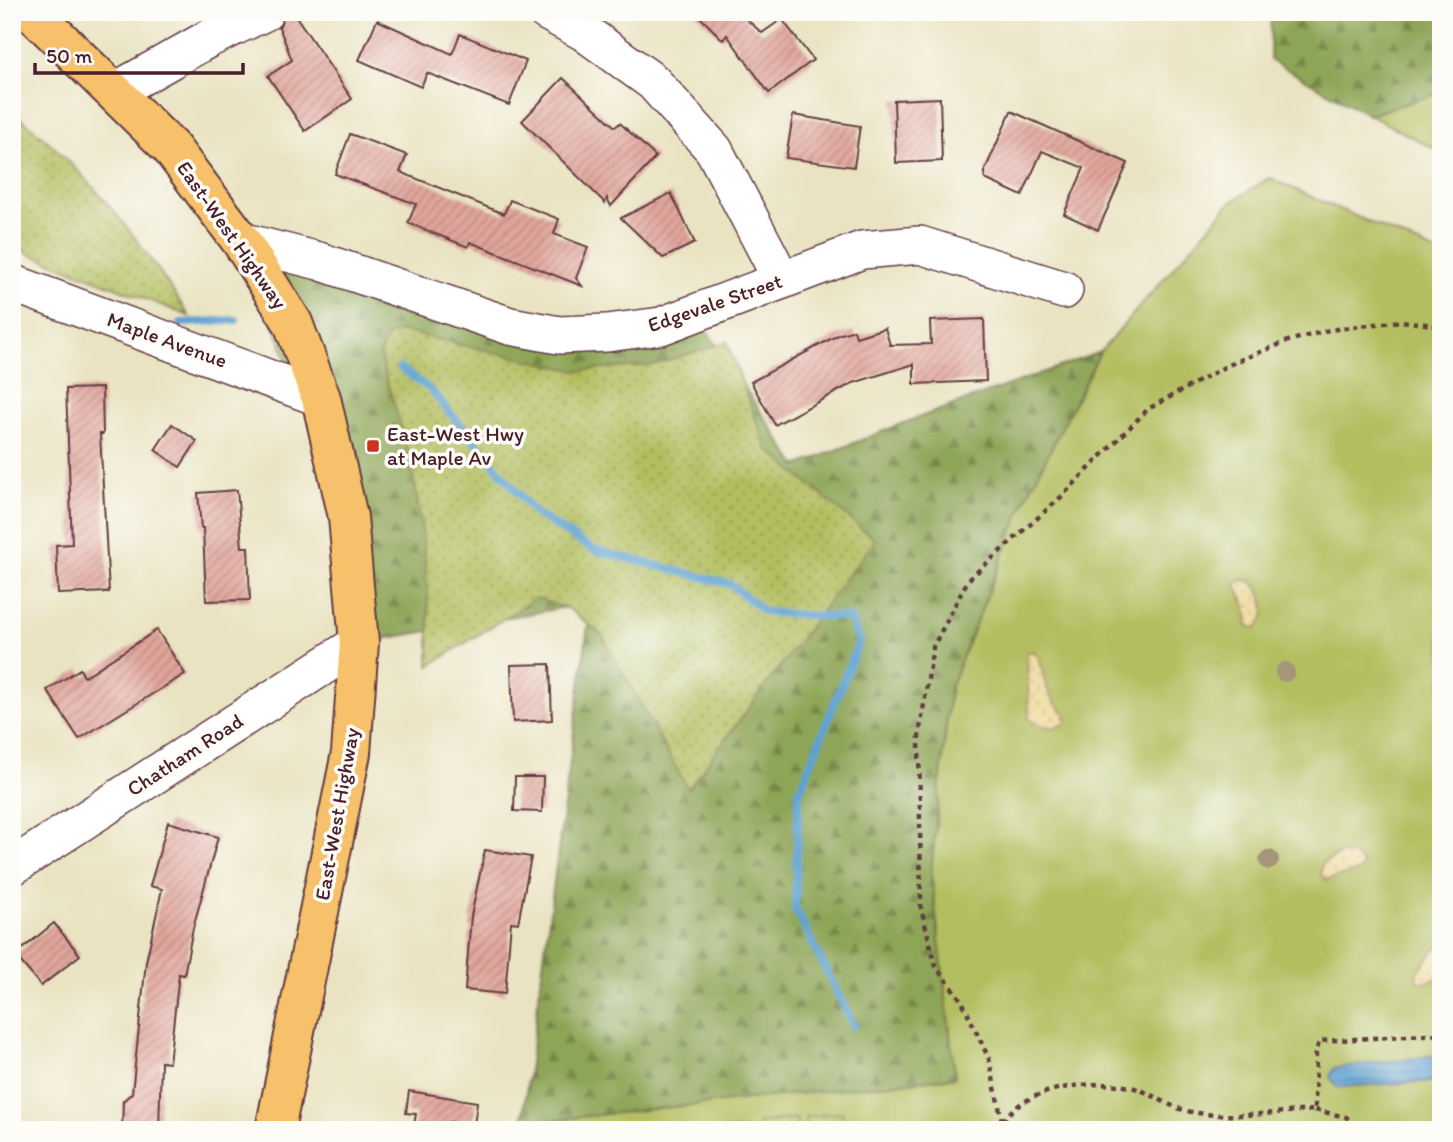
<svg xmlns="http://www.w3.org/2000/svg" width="1453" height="1142" viewBox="0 0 1453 1142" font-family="Itim,sans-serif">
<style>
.grass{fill:#b2be5f;stroke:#7e6e45;stroke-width:2}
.forest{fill:url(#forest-firs);stroke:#6c6240;stroke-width:2}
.sand{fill:url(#sand-dots);stroke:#9c7c64;stroke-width:2}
.park{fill:url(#park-dots);stroke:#7e6e45;stroke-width:2}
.water{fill:url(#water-rules);stroke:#54607e;stroke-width:2}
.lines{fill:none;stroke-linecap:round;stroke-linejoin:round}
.stream{stroke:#5da2d2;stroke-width:8}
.building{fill:url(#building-hatch)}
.minor-casing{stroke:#623c42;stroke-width:40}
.major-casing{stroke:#623c42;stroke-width:42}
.path{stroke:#623c42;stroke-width:4.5;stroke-dasharray:5 5;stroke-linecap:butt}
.minor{stroke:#fff;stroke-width:37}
.major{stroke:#f6c16b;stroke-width:38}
.tree{fill:#a69679}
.poi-dot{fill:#c8321e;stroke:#fdfcf7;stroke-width:2.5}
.labels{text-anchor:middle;stroke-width:7;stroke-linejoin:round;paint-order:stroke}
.street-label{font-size:21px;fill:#4a1f2b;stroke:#fdfcf7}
.poi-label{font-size:21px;fill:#4a1f2b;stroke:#fdfcf7;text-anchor:start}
</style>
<defs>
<pattern id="forest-firs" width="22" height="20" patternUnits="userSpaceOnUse" patternTransform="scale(1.75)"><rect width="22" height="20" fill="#8da556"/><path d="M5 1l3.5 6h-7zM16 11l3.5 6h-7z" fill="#758647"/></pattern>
<pattern id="sand-dots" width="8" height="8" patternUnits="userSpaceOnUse" patternTransform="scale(1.75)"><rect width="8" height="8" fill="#eeda9e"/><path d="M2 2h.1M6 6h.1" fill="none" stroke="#cebb88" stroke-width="1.8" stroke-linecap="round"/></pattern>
<pattern id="park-dots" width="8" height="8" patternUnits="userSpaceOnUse" patternTransform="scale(1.75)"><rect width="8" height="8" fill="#b2be5f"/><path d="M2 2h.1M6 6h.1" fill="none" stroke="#939a4f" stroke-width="1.8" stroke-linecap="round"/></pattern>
<pattern id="water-rules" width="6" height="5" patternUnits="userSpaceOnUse" patternTransform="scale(1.75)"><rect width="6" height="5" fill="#5da2d2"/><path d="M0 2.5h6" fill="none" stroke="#4f83ab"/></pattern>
<pattern id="building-hatch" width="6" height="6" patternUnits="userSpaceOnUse" patternTransform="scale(1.75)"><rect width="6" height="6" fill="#e1a69c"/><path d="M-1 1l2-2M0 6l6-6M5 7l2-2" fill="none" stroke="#b8877f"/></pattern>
</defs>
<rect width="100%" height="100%" fill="#fdfcf7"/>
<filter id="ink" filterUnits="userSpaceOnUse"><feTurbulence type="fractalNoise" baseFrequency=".0143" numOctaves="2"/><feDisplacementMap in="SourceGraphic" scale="14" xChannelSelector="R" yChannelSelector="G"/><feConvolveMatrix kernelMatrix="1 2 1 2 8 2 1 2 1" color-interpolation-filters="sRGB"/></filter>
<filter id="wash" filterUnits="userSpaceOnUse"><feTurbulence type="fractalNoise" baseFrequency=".00686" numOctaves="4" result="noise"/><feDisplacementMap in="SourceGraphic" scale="28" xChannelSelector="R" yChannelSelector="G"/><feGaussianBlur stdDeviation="1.57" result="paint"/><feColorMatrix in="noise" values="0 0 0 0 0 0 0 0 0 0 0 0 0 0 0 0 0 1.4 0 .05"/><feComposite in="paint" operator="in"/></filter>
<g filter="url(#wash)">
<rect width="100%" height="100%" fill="#eae3c2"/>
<g class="grass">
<path d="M1441,92v60l-72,-37z"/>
<path d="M1269,178l172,76v876h-933l14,-7 433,-46 -24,-205 19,-185 76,-189 74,-146 130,-149z"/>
</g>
<g class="forest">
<path d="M1271,12h170v80l-72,23 -99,-55z"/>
<path d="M241,241l269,84 185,-12 102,153 104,-42 199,-72 -74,146 -76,190 -19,184 24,205 -433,46 69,-520 -232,40 -11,-125z"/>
</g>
<g class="sand">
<path d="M1241,580l10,1c14,15 20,31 5,48l-8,-4 -2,-18 -10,-22z"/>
<path d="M1034,651c12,11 4,40 31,62l1,10c-13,9 -25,3 -37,-4l-2,-67z"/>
<path d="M1341,854h10l12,9 -3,8 -34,9 -5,-6 1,-11z"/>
<path d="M1441,942v35l-13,5h-9l-3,-8z"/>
</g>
<g class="park">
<path d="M12,111c72,55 129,129 177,205l-177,-69z"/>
<path d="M401,331l176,40 77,-6 73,-23 40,107 108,91 -187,249 -86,-154 -33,-26 -33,-11 -107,68c1,-75 -5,-151 -24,-225 -7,-29 -20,-58 -25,-88l8,-17z"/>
<path d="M842,1112l3,18h-38l-2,-13z"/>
<path d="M796,1118l1,12h-37l-1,-7z"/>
</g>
<path class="water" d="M1441,1055v26l-104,6 -7,-10 4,-9z"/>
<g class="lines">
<g class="stream">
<path d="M181,323l55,-3"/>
<path d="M400,368l30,21 106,125 58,36 136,34 35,28 85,6 9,23 -60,152 -4,115 59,118"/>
</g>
</g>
<g id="blocks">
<g class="building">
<path d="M286,12h7l59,87 -47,32 -37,-55 24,-16 -13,-33z"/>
<path d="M695,12h54l-5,5 18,16 20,-14 31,41 -44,33 -42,-58 -4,5z"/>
<path d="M377,20l75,34 8,-20 66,27 -17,44 -82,-32 -6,14 -62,-27z"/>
<path d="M563,78l52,49 5,-4 36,34 -45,49 -4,-8 -2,5 -83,-82z"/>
<path d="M940,98l2,63 -46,2 -2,-63z"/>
<path d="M1011,111l117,52 -30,67 -34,-16 20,-46 -42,-17 -20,45 -37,-17v-9z"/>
<path d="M793,115l67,11 -6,41 -68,-9z"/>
<path d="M350,134l57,21 -7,17 104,42 6,-14 49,19 -5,15 34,13 -12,31 6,8 -112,-44 -2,5 -60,-24 8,-19 -81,-30z"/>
<path d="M671,193l24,50 -32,15 -42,-40z"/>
<path d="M984,319l2,62 -72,3v-20l-61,19 -78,42 -24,-43 87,-47 16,-5 2,7 29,-9 5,17 41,-1 -1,-23z"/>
<path d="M102,388l1,46h-3l9,158 -51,2 -2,-49 16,-1 -6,-155z"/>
<path d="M172,424l25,17 -17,26 -25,-17z"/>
<path d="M237,490l5,57h6l2,53 -44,1 -3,-73h-2l-3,-35z"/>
<path d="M157,630l28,44 -106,65 -32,-49 33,-21 4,8z"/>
<path d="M550,664l2,56 -39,2 -2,-57z"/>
<path d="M515,777h28l-1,35 -28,-1z"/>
<path d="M168,822l50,15 -25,91 -9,47 -5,-1 -10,89 -8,-1 -2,68h-37l1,-29 9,-8 14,-131 16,-73 -12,-3z"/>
<path d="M485,850l46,7 -13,66 -7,-1 -6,72 -40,-4 6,-74z"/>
<path d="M54,923l26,32 -39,31 -26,-31z"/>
<path d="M409,1091l68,11 -3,24 -25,-4 -2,8h-34l3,-16 -10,-1z"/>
</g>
</g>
</g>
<g filter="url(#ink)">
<use href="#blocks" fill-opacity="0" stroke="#623c42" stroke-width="2"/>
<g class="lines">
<defs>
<g id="minor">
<path d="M547,12l37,20 69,50 61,68 68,130"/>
<path d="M114,92l94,-53 57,-27"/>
<path d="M241,241l78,20 191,65 49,9 48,-2 54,-7 201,-76 58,-5 144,45"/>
<path d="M12,283l309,115"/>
<path d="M12,867l347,-224"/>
</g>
<path id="major" d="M32,12l139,136 70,93 52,82 28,75 27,119 11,126 -8,110 -76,377"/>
</defs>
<use href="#minor" class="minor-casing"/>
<use href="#major" class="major-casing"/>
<g class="path">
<path d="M1315,1110l31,7 17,13"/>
<path d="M1002,1121l-13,-62 -27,-58 -26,-34 -15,-59 -2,-172 14,-89 35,-67 93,-83 87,-88 80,-44 60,-24 41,-11 72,-9 40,5"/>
<path d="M999,1130c15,-44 101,-53 139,-41 16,6 32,18 49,22 41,9 86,1 128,-1l1,-60 4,-9 121,-7"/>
</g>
<use href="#minor" class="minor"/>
<use href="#major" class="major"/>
</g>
<g class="tree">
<circle cx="1285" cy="672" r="10"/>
<circle cx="1269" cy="860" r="10"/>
</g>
</g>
<rect class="poi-dot" x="366" y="439" width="14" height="14" rx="3.5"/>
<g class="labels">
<g class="street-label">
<text transform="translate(232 235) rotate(55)" y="7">East-West Highway</text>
<text transform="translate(715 303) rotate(-19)" y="7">Edgevale Street</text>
<text transform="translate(167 340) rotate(20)" y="7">Maple Avenue</text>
<text transform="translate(185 755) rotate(-33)" y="7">Chatham Road</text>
<text transform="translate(337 814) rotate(-80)" y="7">East-West Highway</text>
</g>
<g class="poi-label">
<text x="387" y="441">East-West Hwy<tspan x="387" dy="24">at Maple Av</tspan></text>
</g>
</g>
<rect width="1453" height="1142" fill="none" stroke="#fdfcf7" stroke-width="42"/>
<path d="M35 63v10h208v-10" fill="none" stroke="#4a1f2b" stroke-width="3.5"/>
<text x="46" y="63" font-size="21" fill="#4a1f2b" stroke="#fdfcf7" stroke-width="5" paint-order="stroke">50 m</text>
</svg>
